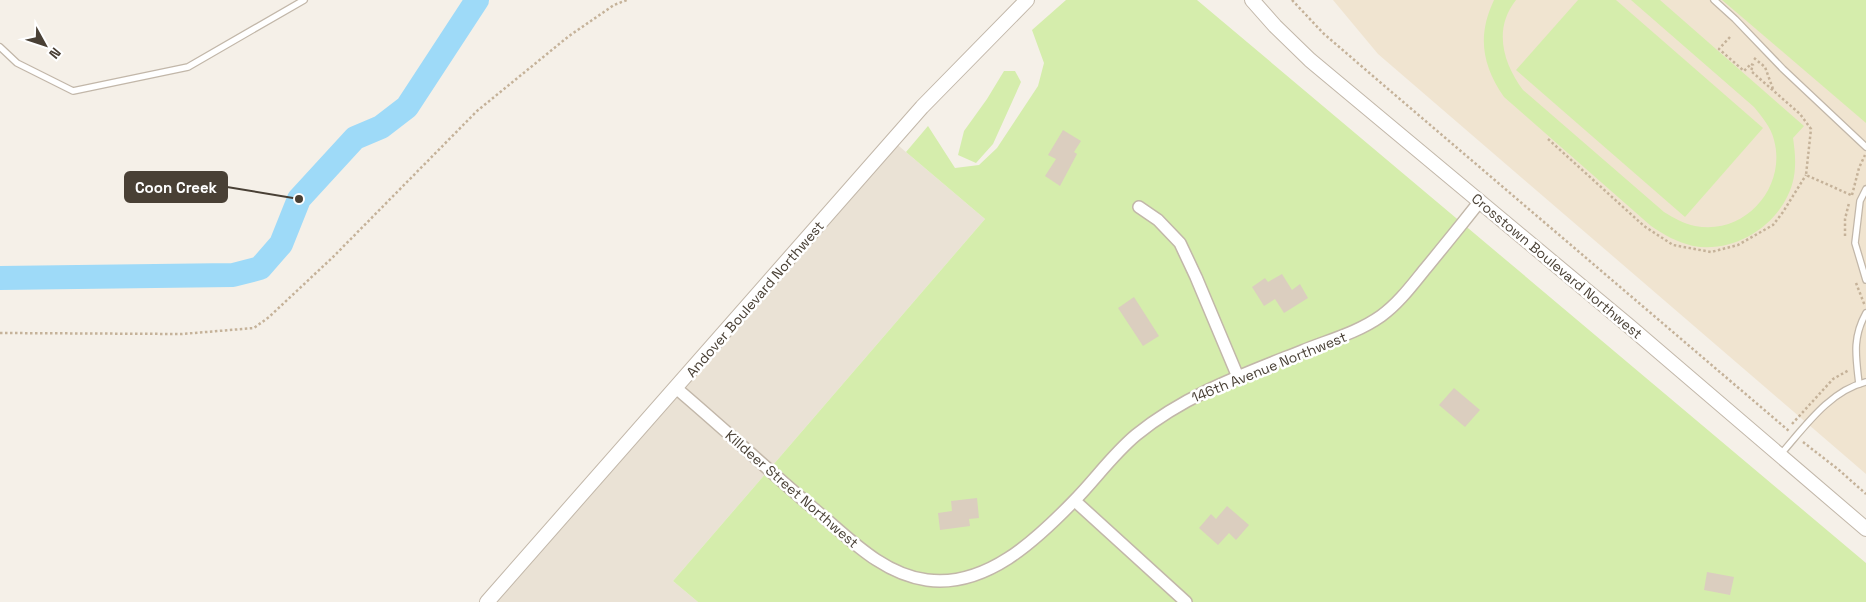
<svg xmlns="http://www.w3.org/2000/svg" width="1866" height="602" viewBox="0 0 1866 602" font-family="'Space Grotesk',sans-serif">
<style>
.residential{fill:#eae2d5}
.education{fill:#f0e4d0}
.green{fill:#d5edac}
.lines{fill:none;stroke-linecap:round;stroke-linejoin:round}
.river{stroke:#9edaf8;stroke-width:24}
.building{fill:#dbcebf}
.service-casing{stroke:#c2b7a9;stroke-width:8}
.minor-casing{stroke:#c2b7a9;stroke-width:14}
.tertiary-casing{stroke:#c2b7a9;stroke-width:16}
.path{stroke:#c5b299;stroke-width:2.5;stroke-dasharray:2.5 2.5;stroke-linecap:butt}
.service{stroke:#fff;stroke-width:5.5}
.minor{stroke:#fff;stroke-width:11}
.tertiary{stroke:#fff;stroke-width:14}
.labels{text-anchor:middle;stroke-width:5;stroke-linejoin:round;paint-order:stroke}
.street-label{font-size:14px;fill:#494035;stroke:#fff}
.leader{fill:none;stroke:#494035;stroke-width:2}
.callout-dot{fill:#494035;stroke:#fff;stroke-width:2}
.callout{fill:#494035;stroke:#494035;stroke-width:2}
.callout-label{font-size:15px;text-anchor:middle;font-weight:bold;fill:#fff}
</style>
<rect width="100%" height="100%" fill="#f5f0e8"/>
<path class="residential" d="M893,141l92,78 -312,362 25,21h-209z"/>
<path class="education" d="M1333,0h533v474l-488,-420z"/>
<g class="green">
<path d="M1066,0h131l669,563v39h-1168l-25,-21 312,-362 -79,-67 22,-26 27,42 24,-3 18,-17 41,-62 6,-23 -12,-33z"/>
<path d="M1494,0h22c-23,29 -13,63 7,90l141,122c10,6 20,12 31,14 50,10 92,-39 79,-86 -3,-13 -12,-23 -20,-33l-123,-107h29l144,126 -11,12c3,19 4,39 -5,57 -16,35 -57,58 -95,51 -16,-4 -29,-11 -42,-20l-147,-129c-22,-32 -27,-61 -10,-97z"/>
<path d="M1578,0h38l147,128 -78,89 -169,-147z"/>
<path d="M1722,0h144v123z"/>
<path d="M1004,71h11l6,11 -28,62 -17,19 -18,-8 6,-24 23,-32z"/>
</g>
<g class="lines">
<path class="river" d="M0,278l233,-3 27,-7 21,-24 18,-45 56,-61 26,-11 26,-20 70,-107"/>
</g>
<g class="building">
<path d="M1063,130l18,11 -7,11 3,2 -17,32 -15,-10 11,-17 -8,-4z"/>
<path d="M1282,274l10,16 8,-6 8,14 -24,15 -9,-14 -11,7 -12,-19 13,-9 3,4z"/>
<path d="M1134,297l25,39 -16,10 -25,-38z"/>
<path d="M1454,388l26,22 -15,17 -26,-22z"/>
<path d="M977,498l2,20 -10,1 1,7 -30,4 -2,-17 14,-2 -1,-10z"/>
<path d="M1227,506l22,19 -13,15 -7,-7 -11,12 -19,-17 12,-14 5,5z"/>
<path d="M1707,572l27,5 -4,18 -26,-5z"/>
</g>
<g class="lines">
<defs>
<g id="service">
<path d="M1714,0l21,19 48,50 83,78"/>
<path d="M0,47l17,16 56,28 115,-24 116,-67"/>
<path d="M1866,189l-6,12 -5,42 11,37"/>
<path d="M1859,384c-3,-27 -7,-46 7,-71"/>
<path d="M1780,455c24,-27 49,-64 86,-73"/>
</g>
<g id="minor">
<path d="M1139,207l19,13 22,23 16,34 42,100"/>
<path d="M676,388c46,39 91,81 137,120 34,28 68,66 114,72 59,8 109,-40 146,-78 22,-22 39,-47 63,-67 49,-40 108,-61 166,-84 27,-11 55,-18 79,-35 18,-13 31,-31 45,-48 18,-22 36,-44 54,-67"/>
<path d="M1075,501l111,101"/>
</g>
<g id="tertiary">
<path d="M1252,0l23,26 35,34 319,266 237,203"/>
<path d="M487,602l435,-495 105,-107"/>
</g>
</defs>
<use href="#service" class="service-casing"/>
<use href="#minor" class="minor-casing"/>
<use href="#tertiary" class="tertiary-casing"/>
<g class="path">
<path d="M1292,0l31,33 58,50 408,348"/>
<path d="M1730,37l-11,12 25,22 7,-7"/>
<path d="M1754,58l11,9 8,22"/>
<path d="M1751,64l2,1 -2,6 49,43 11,15 -5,46 45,20"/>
<path d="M1548,139l96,87 29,19 38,7 27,-7 35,-20 10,-13 23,-37"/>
<path d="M1852,195l7,-27 6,-13"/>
<path d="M1845,236v-17l4,-16"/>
<path d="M1856,283l9,23"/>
<path d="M0,333l182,1 72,-6 15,-11 64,-60 144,-146 92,-75 45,-31 13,-5"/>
<path d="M1792,424l41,-45 16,-9"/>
<path d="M1803,442l36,28 27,24"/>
</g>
<use href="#service" class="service"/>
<use href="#minor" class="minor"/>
<use href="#tertiary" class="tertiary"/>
</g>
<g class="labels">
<g class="street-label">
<text transform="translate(1557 266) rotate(40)" y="5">Crosstown Boulevard Northwest</text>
<text transform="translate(755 299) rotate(-49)" y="5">Andover Boulevard Northwest</text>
<text transform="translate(1269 367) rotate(-22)" y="5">146th Avenue Northwest</text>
<text transform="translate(792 489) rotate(41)" y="5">Killdeer Street Northwest</text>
</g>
</g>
<path class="leader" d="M299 199L227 187"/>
<circle class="callout-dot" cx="299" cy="199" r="5"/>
<rect class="callout" x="125" y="172" width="102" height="30" rx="5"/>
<g class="callout-label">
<text x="176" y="193">Coon Creek</text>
</g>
<g transform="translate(45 45) rotate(130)" stroke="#ffffff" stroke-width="4" paint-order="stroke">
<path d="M0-4L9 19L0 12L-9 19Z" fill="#494035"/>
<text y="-8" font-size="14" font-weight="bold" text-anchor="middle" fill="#494035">N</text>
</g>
</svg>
